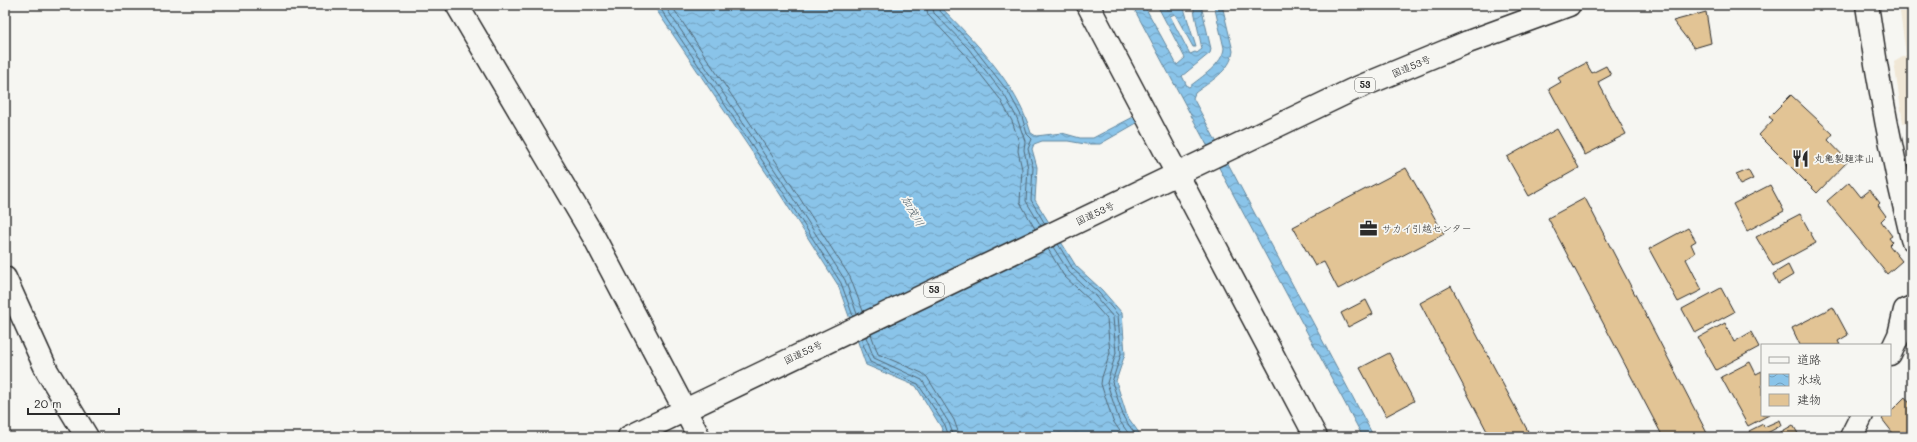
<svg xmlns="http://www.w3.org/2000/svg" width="1917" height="442" viewBox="0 0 1917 442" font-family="Mali,'Klee One',sans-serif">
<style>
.built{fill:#f0e7d6}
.water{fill:url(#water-waves);stroke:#64879d}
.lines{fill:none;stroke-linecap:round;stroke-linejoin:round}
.shore{stroke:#516877;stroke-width:1}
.building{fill:#e2c495;stroke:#2b2b2b}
.minor-casing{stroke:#2b2b2b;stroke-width:25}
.highway-casing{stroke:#2b2b2b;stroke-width:25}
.minor{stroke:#f6f6f2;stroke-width:22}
.highway{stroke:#f6f6f2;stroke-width:22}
.labels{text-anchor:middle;stroke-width:3.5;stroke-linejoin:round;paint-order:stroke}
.shield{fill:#f6f6f2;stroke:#686867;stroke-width:1}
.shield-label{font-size:9px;font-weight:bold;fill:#2b2b2b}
.street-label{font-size:10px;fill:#2b2b2b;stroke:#f6f6f2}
.poi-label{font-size:10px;fill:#2b2b2b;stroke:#f6f6f2;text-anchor:start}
.water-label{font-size:11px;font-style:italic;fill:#485964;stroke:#f6f6f2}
</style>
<defs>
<pattern id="water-waves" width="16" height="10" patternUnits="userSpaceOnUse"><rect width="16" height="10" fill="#8ac4e9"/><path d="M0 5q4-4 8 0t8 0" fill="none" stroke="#719fbd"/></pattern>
</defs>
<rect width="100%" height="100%" fill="#f6f6f2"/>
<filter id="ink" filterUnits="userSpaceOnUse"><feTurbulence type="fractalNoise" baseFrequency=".025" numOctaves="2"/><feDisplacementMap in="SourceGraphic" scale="8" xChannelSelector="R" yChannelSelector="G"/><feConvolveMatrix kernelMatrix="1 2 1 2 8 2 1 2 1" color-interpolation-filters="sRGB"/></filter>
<g filter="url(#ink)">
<path class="built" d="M1899,5h13v116l-9,2 -9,-61 12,-7z"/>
<g class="water">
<path d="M653,5h286c36,37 77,77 92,128l5,3 26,-3 18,5h13l46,-24 3,6 -42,24h-15l-17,-3h-26l-8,3 -2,5 5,18 -2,33 41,66 26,24 20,23 3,41 -9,27 11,35 15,21h-197l-4,-10 -25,-41 -50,-21 -28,-80 -65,-102z"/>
<path d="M1132,5h12l33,60 8,-7 -28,-53h8l3,5 3,-2 -1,-3h13l13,42h-3l-18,-33 -5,2 20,38 5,-2 2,1 5,-4 -9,-44h8l10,44 -1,4 -28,23 5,10 2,1c12,-10 34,-23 35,-39l-10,-43h8l11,46c-2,20 -24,31 -38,42l-2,5 181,339h-11z"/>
</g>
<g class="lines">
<g class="shore">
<path d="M658,5l118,176 65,102 12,33"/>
<path d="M664,5l116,173 65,102 12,34"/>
<path d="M671,5l114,170 65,102 13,34"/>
<path d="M926,5l2,10 35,37 37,47 12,22 7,21 -1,9 4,18 -2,33 15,27"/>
<path d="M932,5l2,8 34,35 37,48 12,22 8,23 -1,9 4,18 -2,33 15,25"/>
<path d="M937,5l1,4 33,35 38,49 13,24 5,17 5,5 -4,10 5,19 -2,32 14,24"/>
<path d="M1058,244l15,25 26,24 19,22 3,39 -9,28 12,36 13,19"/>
<path d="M1053,247l16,25 27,25 17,20 3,36 -9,30 12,37 12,17"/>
<path d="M1048,249l16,27 27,25 16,18 3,34 -8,24 -1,7 12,37 11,16"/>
<path d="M871,334l7,20 44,19 5,4 27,43 6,17"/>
<path d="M866,337l8,21 48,22 27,43 5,14"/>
<path d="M861,339l9,23 48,22 27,41 4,12"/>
</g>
</g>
<g class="building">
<path d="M1706,12l5,31 -17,5 -21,-27z"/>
<path d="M1586,63l6,10 14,-7 5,9 -13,7 28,52 -41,21 -36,-66 12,-7 -3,-4z"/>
<path d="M1791,95l42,39 -5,6 20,21 -31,32 -58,-58 14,-15 -4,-3z"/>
<path d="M1557,129l22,39 -50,28 -22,-39z"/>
<path d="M1406,168l38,66 -106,55 -14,-27 -9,4 -22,-39z"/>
<path d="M1748,170l5,9 -13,6 -4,-10z"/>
<path d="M1849,182l12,15 9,-7 10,13 -2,2 8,11 -5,5 11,15 -3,2 3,4 -3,3 13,16 -15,13 -60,-73z"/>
<path d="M1770,185l14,26 -37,20 -14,-27z"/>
<path d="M1585,198l124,239h-46l-115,-219z"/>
<path d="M1800,214l16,29 -43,23 -17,-29z"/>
<path d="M1688,228l8,13 -5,3 4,9 -9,6 16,31 -24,12 -29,-53z"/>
<path d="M1788,265l5,10 -15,9 -5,-10z"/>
<path d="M1451,286l80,151h-41l-70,-134z"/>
<path d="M1721,288l13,24 -39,21 -13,-24z"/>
<path d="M1366,300l7,14 -25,13 -7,-14z"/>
<path d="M1833,307l15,28 -10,6 2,4h-40l-8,-17z"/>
<path d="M1725,323l9,19 17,-10 8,15 -43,23 -18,-32z"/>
<path d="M1389,353l25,48 -28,15 -26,-48z"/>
<path d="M1750,362l6,12 6,-3v44h7l-21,11 -27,-49z"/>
<path d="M1905,397l7,9v31h-16l-14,-18 4,-4h4v-3z"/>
<path d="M1780,420l2,5 -22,12h-8l-3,-6 14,-7 1,3z"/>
<path d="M1793,425l7,12h-28z"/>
</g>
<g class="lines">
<defs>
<g id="minor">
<path d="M457,5l138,234 104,198"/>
<path d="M1088,5l228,432"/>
<path d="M1867,5c11,79 26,157 45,234"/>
<path d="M5,278l42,93 40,66"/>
<path d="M1890,354l9,-19 6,-25 7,-3"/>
<path d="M1851,437l11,-22"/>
</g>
<path id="highway" d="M629,437l723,-347 116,-48 101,-37"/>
</defs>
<use href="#minor" class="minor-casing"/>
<use href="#highway" class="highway-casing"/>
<use href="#minor" class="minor"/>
<use href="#highway" class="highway"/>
</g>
</g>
<defs>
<symbol id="restaurant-bare" viewBox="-9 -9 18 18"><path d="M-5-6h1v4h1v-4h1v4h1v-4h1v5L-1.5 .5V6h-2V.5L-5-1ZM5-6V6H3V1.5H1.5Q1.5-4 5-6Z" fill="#2b2b2b" stroke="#f6f6f2" stroke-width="2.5" paint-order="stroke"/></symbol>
<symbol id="office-bare" viewBox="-9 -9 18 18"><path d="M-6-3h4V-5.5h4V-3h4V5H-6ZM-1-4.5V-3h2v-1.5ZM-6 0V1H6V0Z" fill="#2b2b2b" stroke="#f6f6f2" stroke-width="2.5" paint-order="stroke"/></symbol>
</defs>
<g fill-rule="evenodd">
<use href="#restaurant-bare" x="1788" y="146" width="25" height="25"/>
<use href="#office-bare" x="1356" y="216" width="25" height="25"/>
</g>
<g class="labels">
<g class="shield">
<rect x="1355" y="78" width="20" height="14" rx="3"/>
<rect x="924" y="283" width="20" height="14" rx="3"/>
</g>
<g class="shield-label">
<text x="1365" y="88">53</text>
<text x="934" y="293">53</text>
</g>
<g class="street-label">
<text transform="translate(1411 66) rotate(-23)" y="4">国道53号</text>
<text transform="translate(1095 213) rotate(-25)" y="4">国道53号</text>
<text transform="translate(803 352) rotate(-25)" y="4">国道53号</text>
</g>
<g class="poi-label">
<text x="1814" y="162">丸亀製麺津山</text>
<text x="1382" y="232">サカイ引越センター</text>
</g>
<g class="water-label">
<text transform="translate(913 211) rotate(61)" y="4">加茂川</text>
</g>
</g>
<rect width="1917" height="442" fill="none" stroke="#f6f6f2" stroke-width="20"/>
<rect x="10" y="10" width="1897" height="422" fill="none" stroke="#2b2b2b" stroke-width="1.5" filter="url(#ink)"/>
<rect x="1761" y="344" width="130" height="72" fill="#f6f6f2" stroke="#a5a5a2"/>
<rect x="1769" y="357" width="20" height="6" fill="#f6f6f2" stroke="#a5a5a2"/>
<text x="1797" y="364" font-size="12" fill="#2b2b2b">道路</text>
<rect x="1769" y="374" width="20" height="12" fill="url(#water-waves)" stroke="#a5a5a2"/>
<text x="1797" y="384" font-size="12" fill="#2b2b2b">水域</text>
<rect x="1769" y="394" width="20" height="12" fill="#e2c495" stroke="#a5a5a2"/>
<text x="1797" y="404" font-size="12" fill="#2b2b2b">建物</text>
<path d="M28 408v6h91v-6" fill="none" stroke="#2b2b2b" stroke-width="2"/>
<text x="34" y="408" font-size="12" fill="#2b2b2b" stroke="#f6f6f2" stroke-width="3" paint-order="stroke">20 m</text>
</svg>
